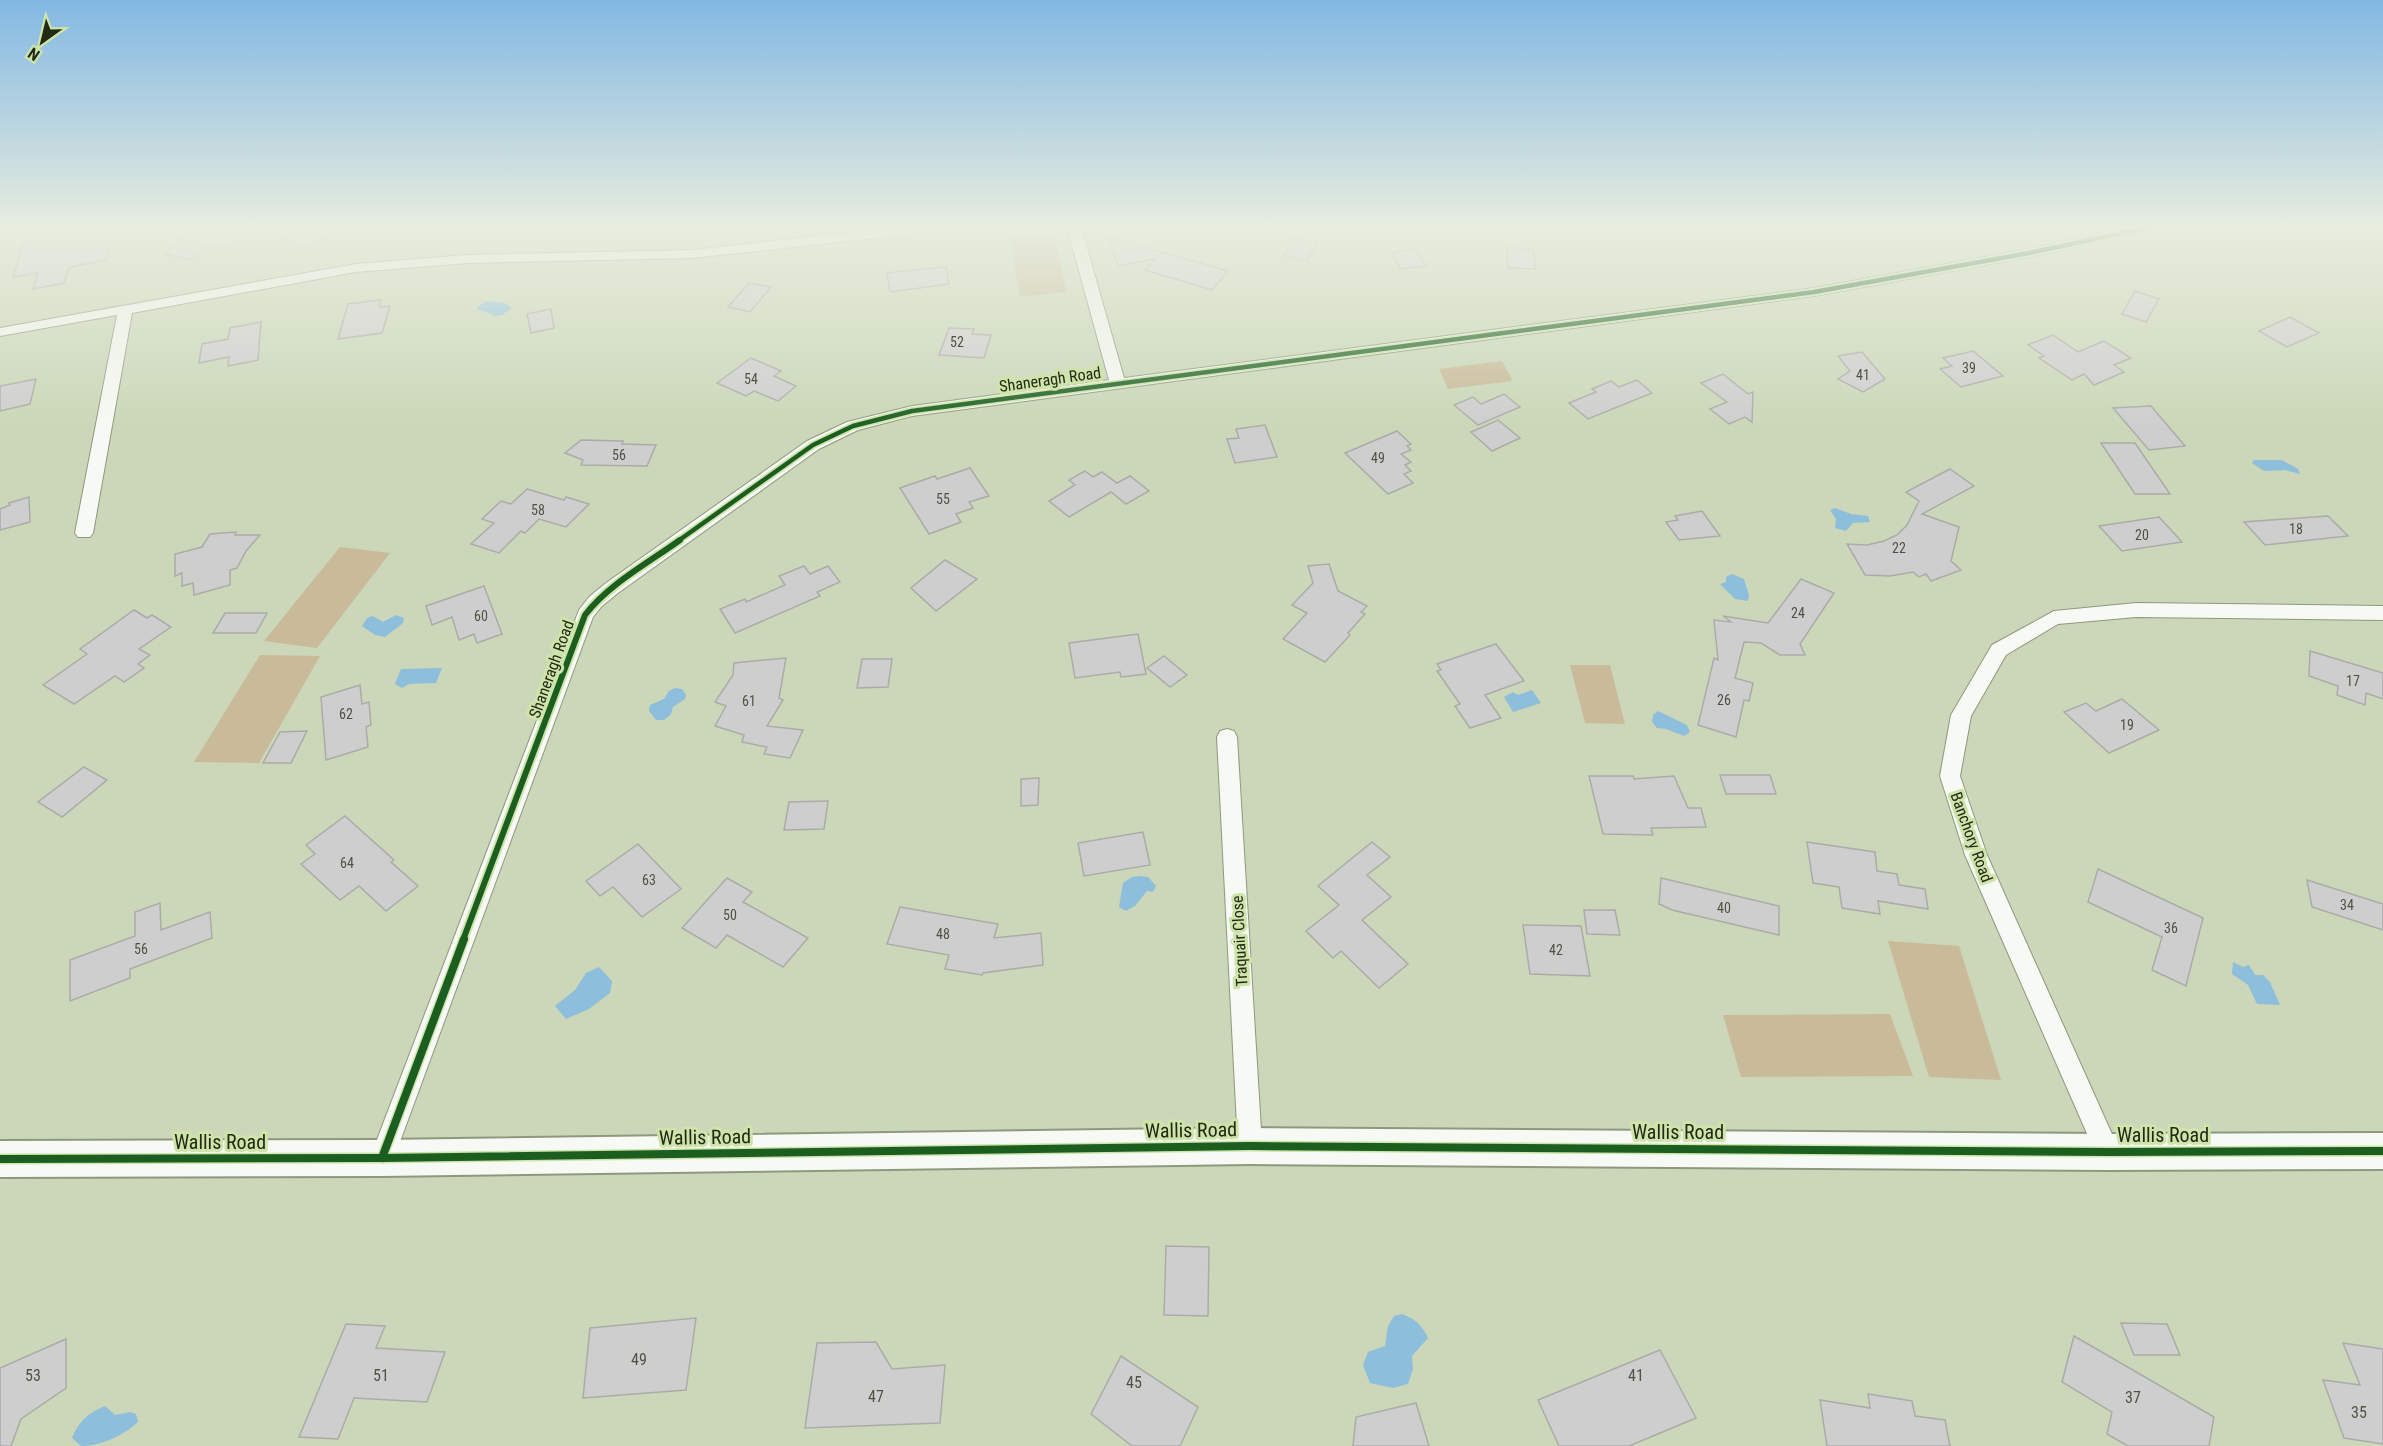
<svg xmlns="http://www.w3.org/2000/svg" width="2383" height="1446" viewBox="0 0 2383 1446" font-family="'Roboto Condensed',sans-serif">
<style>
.green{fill:#c9ba99}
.water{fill:#8dbedb}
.building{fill:#cfcecf;stroke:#abaca8;stroke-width:1.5}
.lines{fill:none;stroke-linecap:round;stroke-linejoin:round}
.street-casing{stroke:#8e987f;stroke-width:2}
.secondary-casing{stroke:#8e987f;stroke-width:4}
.street{fill:#f7f9f4;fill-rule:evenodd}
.secondary{fill:#f7f9f4;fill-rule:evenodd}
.cycleway-far2-casing{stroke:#cee4ab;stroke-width:8}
.cycleway-far1-casing{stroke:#cee4ab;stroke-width:10}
.cycleway-casing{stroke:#cee4ab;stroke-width:11}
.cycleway-far2{stroke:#1b5e20;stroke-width:4.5}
.cycleway-far1{stroke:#1b5e20;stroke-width:6}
.cycleway{stroke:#1b5e20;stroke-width:8}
.labels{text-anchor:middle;stroke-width:6;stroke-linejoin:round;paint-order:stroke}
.number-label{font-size:14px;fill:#4d5343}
.street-label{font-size:16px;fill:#222a14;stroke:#cee4ab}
.near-number-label{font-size:16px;fill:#4d5343}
.near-street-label{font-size:20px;fill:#222a14;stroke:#cee4ab}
</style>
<rect width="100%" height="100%" fill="#cbd7b8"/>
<g class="green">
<path d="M1054,235l12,57 -46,5 -10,-58z"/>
<path d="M1502,361l11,20 -65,8 -9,-20z"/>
<path d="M340,547l50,6 -73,95 -53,-7z"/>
<path d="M260,655l60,1 -61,107 -65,-1z"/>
<path d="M1570,665h40l15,59 -40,-1z"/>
<path d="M1888,941l71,5 42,134 -72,-3z"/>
<path d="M1890,1014l23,62 -172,1 -18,-62z"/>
</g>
<g class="water">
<path d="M489,301l15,2 8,5 -10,7 -10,1v-2l-16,-5 8,-7z"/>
<path d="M2254,460h28l16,9 2,5 -15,-4 -21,1 -12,-8z"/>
<path d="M1835,508l16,6 17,2 2,6 -17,1 -7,8 -11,-3 1,-9 -6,-9z"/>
<path d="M1732,574l12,5 5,16 -1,6 -13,-2 -15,-15 6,-2v-5z"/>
<path d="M396,615l8,3 -1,5 -18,14 -10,-2 -13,-9 5,-8 6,-2 10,6z"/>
<path d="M442,668l-6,15 -27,1 -7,4 -7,-4 6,-15z"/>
<path d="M675,688l7,1 4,6 -1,4 -12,8 -2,7 -7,6h-8l-7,-9 1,-6 14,-6 5,-8z"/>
<path d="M1532,690l9,13 -28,9 -9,-15 9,-5 5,3z"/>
<path d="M1658,711l29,14 3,7 -6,4 -18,-7 -9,-1 -5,-6 1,-7z"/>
<path d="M1141,876l7,1 8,9 -3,6 -6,-1 -12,15 -9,5 -7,-4 4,-24 9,-6z"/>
<path d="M2233,962l10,5 6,-2 6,10h8l7,7 10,23 -23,-1 -9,-19 -16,-11z"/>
<path d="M599,967l13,14 -2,12 -21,16 -23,10 -11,-13 20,-16 11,-17z"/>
<path d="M1402,1314c13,5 20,11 26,24l-16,18 1,13 -5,15 -15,4 -23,-5 -7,-18 5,-13 17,-6 3,-20 6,-10z"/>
<path d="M105,1406l10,9 15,-3 6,2 2,8c-15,14 -37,24 -57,24l-9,-8c7,-17 16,-25 33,-32z"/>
</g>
<g class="building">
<path d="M29,227h86l-9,33 -37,7 -5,16 -31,6 5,-16 -25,4z"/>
<path d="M188,227h52l-4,17 -31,4 -16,12 -24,-6 22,-18z"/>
<path d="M301,227h42l-36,22 -27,-9z"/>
<path d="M1107,236l54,16 67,19 -16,19 -67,-20 10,-11 -37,7z"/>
<path d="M1293,238l24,5 -10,18 -23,-5z"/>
<path d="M1506,248l27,1 3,20 -28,-1z"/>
<path d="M1415,249l11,17 -26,3 -9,-17z"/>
<path d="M946,267l3,17 -59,8 -3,-19z"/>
<path d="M749,283l22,4 -21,25 -22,-5z"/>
<path d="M2135,291l24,8 -13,23 -24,-8z"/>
<path d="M381,300l-2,7 11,-1 -8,27 -44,6 10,-35z"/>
<path d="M551,309l3,19 -23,5 -4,-19z"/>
<path d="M2290,317l29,16 -32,14 -28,-16z"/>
<path d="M261,322l-3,38 -30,6 1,-9 -30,6 3,-19 26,-5 2,-11z"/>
<path d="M949,328l25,1 -2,5 19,1 -7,23 -45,-3z"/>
<path d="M2053,335l25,17 26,-11 27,17 -17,7 10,7 -30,13 -10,-11 -12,6 -33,-22 5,-2 -16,-11z"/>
<path d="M1973,351l30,25 -42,11 -21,-18 12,-3 -9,-8z"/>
<path d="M1862,352l23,27 -22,13 -25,-13 12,-8 -12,-15z"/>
<path d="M751,358l30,13 -7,5 22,10 -18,15 -24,-10 -8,5 -29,-13z"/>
<path d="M1723,374l25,20 5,-2 -1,30 -7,-5 -16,7 -19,-15 17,-7 -26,-19z"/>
<path d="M36,379l-6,25 -30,7v-25z"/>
<path d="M1637,380l15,13 -64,26 -19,-16 27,-11 -4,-3 19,-8 8,6z"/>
<path d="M1504,394l16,13 -42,18 -24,-20 19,-8 8,7z"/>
<path d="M2151,406l34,40 -36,4 -36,-42z"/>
<path d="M1498,420l22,18 -28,13 -21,-19z"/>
<path d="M1265,425l12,32 -42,6 -8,-24 12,-1 -3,-9z"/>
<path d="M1397,431l14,13 -4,2 4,4 -10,4 10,8 -6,3 6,6 -7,3 9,9 -25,11 -43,-41z"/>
<path d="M581,440l42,1 -1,3 34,1 -9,21 -66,-1 2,-5 -18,-7z"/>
<path d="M2101,443h34l35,51h-35z"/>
<path d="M970,468l19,28 -20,6 4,6 -17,6 5,8 -32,12 -29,-46 35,-12 2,3z"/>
<path d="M1950,469l24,17 -52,28 37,13 -8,34 10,9 -30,11 -5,-7 -7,3 -6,-5 -23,4 -25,-1 -18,-31 20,1 17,-4 13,-6 10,-10 12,-24 -13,-9z"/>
<path d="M1085,471l8,6 9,-5 15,11 13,-7 19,15 -23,13 -15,-12 -42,25 -20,-16 26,-16 -6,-5z"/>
<path d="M527,489l37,11 2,-3 23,7 -23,23 -27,-8 -14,14 -4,-2 -22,22 -28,-9 23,-21 -12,-4 19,-18 10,3z"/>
<path d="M29,497l1,25 -30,8v-21l10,-4 -1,-2z"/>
<path d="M1702,511l18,25 -41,4 -13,-18 12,-2 -3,-4z"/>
<path d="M2328,516l20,20 -83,9 -21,-23z"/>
<path d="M2159,517l23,25 -60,9 -23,-25z"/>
<path d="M236,532l-1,3h25l-14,16 -9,17 -7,2v15l-36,10 -1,-12 -11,3v-13l-7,3v-22l27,-7 8,-13z"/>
<path d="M945,560l32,19 -41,32 -25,-23z"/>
<path d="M1329,564l9,27 29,15 -6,6 4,2 -17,19 2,2 -25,27 -42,-23 24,-26 -15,-8 21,-22 -5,-17z"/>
<path d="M804,566l6,8 18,-8 12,16 -23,10 3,4 -85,37 -15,-24 25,-10 1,3 39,-17 -6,-9z"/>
<path d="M1801,579l33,14 -34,51 5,11h-25l-19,-12 -17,-1 -9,36 18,5 -4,18 -5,-1 -8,37 -38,-12 16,-67 4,2 -4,-40 17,2 -8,-6 45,7z"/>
<path d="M484,586l18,48 -25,9 -3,-9 -15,6 -7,-23 -20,8 -6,-19z"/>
<path d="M134,610l13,8 5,-3 19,12 -32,22 11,6 -12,9 6,4 -20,14 -9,-6 -41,28 -31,-19 44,-31 -7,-5z"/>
<path d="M225,613h42l-11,20h-43z"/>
<path d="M1138,634l8,40 -25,3 -1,-5 -45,6 -6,-35z"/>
<path d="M1496,644l28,37 -39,14 16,23 -31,10 -15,-22 5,-2 -23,-33 4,-1 -4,-6z"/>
<path d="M2310,651l73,22v26l-17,-6 -1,12 -28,-10 1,-9 -29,-10z"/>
<path d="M1164,656l23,19 -17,12 -23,-19z"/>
<path d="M786,658l-7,40 4,2 -16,26 36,4 -13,28 -26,-4 3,-7 -25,-5 2,-7 -29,-9 11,-20 -11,-4 18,-27 1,-12z"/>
<path d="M862,659h30l-4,28 -31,1z"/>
<path d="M360,685l2,19 7,-2 2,23 -5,2 2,20 -42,13 -5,-63z"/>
<path d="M2122,699l37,31 -50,23 -45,-41 22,-9 10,8z"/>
<path d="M307,731l-16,32h-28l17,-31z"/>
<path d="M84,767l23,13 -45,37 -24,-15z"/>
<path d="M1720,775h50l6,19h-50z"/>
<path d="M1589,776h44l1,3 40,-3 14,32h13l5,19 -55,1 2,7 -50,-1z"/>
<path d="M1039,778l-1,27 -17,1v-27z"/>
<path d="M828,801l-4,28 -40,1 5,-28z"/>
<path d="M345,816l49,44 -3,2 27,24 -32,25 -27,-25 -19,14 -39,-36 14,-10 -9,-9z"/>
<path d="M1143,832l7,33 -66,11 -6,-33z"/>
<path d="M1372,842l18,15 -23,18 24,22 -29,23 46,44 -29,24 -38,-37 -8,7 -27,-27 33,-26 -21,-19z"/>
<path d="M1807,842l68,10 2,19 20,3 2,11 26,4 3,20 -50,-8 2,13 -38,-6 -3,-21 -26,-4z"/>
<path d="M638,844l43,45 -39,28 -29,-30 -13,9 -14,-15z"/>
<path d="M2098,869l105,49 -17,68 -34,-16 10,-33 -74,-35z"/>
<path d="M727,878l25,14 -9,10 65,36 -25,29 -56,-32 -11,13 -34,-20z"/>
<path d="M1661,878l118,28v29l-107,-25 -13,-6z"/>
<path d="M2307,880l76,24v26l-71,-23z"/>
<path d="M160,903l1,27 49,-18 2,26 -82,31v9l-60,23v-41l65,-24v-24z"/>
<path d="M900,907l98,17 -4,14 47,-5 2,32 -60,8 -1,2 -37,-6 4,-14 -62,-11z"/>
<path d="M1584,910h31l5,25 -33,-1z"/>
<path d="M1523,925l58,1 9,50 -60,-2z"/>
<path d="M1166,1246l43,1 -1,69 -44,-1z"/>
<path d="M696,1318l-10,72 -103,8 7,-70z"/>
<path d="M2121,1323l46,1 13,31h-46z"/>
<path d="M346,1324l39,2 -9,22 69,4 -18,50 -73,-4 -16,41 -39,-2z"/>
<path d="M2074,1336l140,81 -5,29h-81l-21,-12 5,-22 -50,-30z"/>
<path d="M66,1339v49l-45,31 -10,27h-11v-78z"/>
<path d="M876,1342l16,27 53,-4 -5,58 -135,5 12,-85z"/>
<path d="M2343,1343l40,6v95l-39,-6 -21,-58 37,5z"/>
<path d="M1660,1350l36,68 -67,28h-70l-21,-46z"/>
<path d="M1121,1356l77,51 -18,39h-48l-41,-32z"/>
<path d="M1868,1394l44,7 3,15 30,4 5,26h-123l-7,-46 50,8z"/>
<path d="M1416,1403l13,43h-76l3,-29z"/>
</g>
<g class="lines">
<defs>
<g id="street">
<path d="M901,227h44l-7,4 -245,27 -226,5 -111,9 -224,41 -39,220 -3,4h-12l-3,-4 42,-218 -117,21v-8l356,-64 111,-9 226,-5z"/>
<path d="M1067,227h14l43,151 690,-90 215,-39 103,-22h26l-7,4 -122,26 -215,39 -902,120 -54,14 -39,19 -201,144 -17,14 -8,10 -199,541 -3,9 -9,3 -9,-3 -3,-9 209,-548 10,-13 17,-14 201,-142 40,-19 65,-16 197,-26z"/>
<path d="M2136,603l247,3v14l-247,-3 -78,7 -52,31 -35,61 -11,60 27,79 133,297 -3,9 -9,3 -9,-3 -134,-306 -25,-79 11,-61 41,-70 62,-34z"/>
<path d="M1227,729l7,2 3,6 25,409 -3,9 -9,3 -9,-3 -3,-9 -21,-409 3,-6z"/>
</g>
<path id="secondary" d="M1250,1128l858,6 275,-1v36l-275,1 -858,-6 -868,12 -382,1v-36l382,-1z"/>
</defs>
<use href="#street" class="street-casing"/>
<use href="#secondary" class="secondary-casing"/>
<use href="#street" class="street"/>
<use href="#secondary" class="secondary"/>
<defs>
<path id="cycleway-far2" d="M678,541l135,-96 40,-19 59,-15 902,-119 215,-39 122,-26"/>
<path id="cycleway-far1" d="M463,940l122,-325c24,-31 63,-52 95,-75"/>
<g id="cycleway">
<path d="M382,1158l82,-219"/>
<path d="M0,1159l382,-1 868,-12 858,6 275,-1"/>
</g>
</defs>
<use href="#cycleway-far2" class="cycleway-far2-casing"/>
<use href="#cycleway-far1" class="cycleway-far1-casing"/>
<use href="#cycleway" class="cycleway-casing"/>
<use href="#cycleway-far2" class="cycleway-far2"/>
<use href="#cycleway-far1" class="cycleway-far1"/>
<use href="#cycleway" class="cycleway"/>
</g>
<linearGradient id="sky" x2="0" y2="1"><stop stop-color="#83b8e3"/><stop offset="0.53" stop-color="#e8eddf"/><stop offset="1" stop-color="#e8eddf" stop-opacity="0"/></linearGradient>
<rect width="2383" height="429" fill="url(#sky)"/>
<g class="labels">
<g class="number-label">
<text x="957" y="347">52</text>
<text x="1969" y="373">39</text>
<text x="1863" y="380">41</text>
<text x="751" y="384">54</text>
<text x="619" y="460">56</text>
<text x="1378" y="463">49</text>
<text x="943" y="504">55</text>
<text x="538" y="515">58</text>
<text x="2296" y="534">18</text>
<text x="2142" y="540">20</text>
<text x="1899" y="553">22</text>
<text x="1798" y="618">24</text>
<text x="481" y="621">60</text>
<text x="2353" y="686">17</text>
<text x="1724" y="705">26</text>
<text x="749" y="706">61</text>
<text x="346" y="719">62</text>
<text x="2127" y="730">19</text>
<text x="347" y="868">64</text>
<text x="649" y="885">63</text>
<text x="2347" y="910">34</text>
<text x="1724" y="913">40</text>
<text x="730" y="920">50</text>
<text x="2171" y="933">36</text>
<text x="943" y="939">48</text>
<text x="141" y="954">56</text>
<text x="1556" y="955">42</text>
</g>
<g class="street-label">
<text transform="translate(1050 379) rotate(-8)" y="6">Shaneragh Road</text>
<text transform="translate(551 669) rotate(-70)" y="6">Shaneragh Road</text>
<text transform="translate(1972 837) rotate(70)" y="6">Banchory Road</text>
<text transform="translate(1239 941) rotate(-93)" y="6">Traquair Close</text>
</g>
<g class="near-number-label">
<text x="639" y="1365">49</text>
<text x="33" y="1381">53</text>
<text x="381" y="1381">51</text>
<text x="1636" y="1381">41</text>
<text x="1134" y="1388">45</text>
<text x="876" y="1402">47</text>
<text x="2133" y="1403">37</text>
<text x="2359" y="1418">35</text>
</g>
<g class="near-street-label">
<text transform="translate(1191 1130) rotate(-1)" y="7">Wallis Road</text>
<text x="1678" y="1139">Wallis Road</text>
<text x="2163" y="1142">Wallis Road</text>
<text transform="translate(705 1137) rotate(-1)" y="7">Wallis Road</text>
<text x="220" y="1149">Wallis Road</text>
</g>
</g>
<g transform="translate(42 42) rotate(214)" stroke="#cee4ab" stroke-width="4.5" paint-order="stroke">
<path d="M0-4.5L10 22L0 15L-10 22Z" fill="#222a14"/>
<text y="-9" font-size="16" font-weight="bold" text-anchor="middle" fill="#222a14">N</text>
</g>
</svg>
